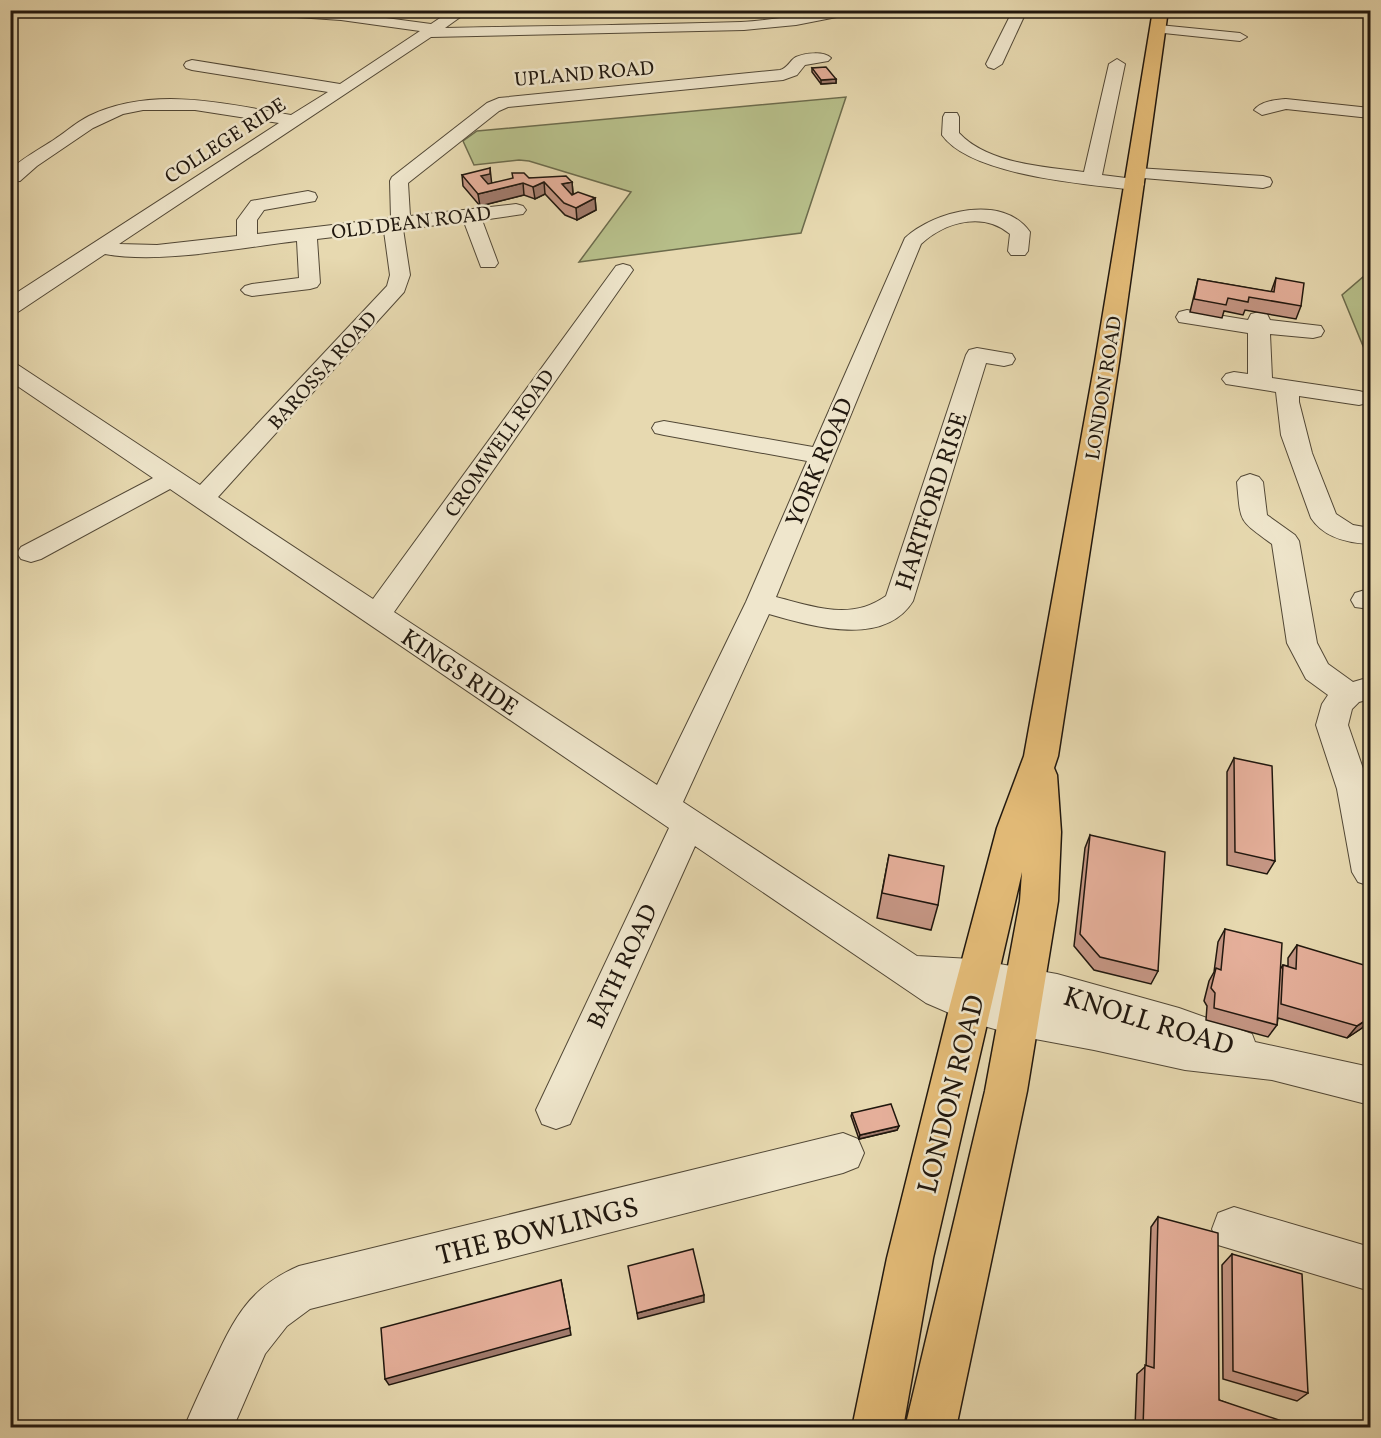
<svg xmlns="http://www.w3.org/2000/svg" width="1381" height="1438" viewBox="0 0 1381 1438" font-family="Vollkorn,serif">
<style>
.green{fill:#b7bf8a;stroke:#6c6b4c;stroke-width:1.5}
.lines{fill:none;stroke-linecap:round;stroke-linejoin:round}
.minor-casing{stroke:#524836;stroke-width:2}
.major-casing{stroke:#20170e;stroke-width:3}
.minor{fill:#efe6cc;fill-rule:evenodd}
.major{fill:#e4bc78;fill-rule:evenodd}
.wall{fill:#c59684;stroke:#20170e;stroke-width:1.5}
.shaded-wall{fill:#a07a6c;stroke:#20170e;stroke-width:1.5}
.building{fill:#e5af9a;stroke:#20170e;stroke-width:1.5}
.labels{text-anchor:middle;stroke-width:5;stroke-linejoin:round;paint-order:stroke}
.far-street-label{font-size:20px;fill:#20170e;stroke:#efe6cc}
.street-label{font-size:24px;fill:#20170e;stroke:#efe6cc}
.near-street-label{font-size:28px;fill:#20170e;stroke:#efe6cc}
</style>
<rect width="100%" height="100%" fill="#e7d9b0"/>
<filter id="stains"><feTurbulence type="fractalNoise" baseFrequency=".00333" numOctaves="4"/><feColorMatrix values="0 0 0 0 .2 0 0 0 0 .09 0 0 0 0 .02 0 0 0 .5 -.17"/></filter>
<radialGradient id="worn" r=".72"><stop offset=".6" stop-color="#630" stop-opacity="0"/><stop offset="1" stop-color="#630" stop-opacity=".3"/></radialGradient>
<g class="green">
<path d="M846,97l-45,136 -222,29 52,-70 -102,-31 -10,-1 -45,5 -11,-24 14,-10z"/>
<path d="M1370,271v92l-28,-68z"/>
</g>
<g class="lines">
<defs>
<g id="minor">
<path d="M260,10l81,2 90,12 21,-14h18l-25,18c99,-2 198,-3 296,-6 40,-2 78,-12 118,-12l-7,4 -56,11 -52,5 -313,7 -312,207 38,1 80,-9v-16l14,-19 57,-10 7,2 2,4 -2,4 -51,9 -7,10v14l134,-16 -1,-37 2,-4 95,-74 12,-5 281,-28c8,-2 10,-10 16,-13 9,-4 28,-6 35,1l-3,3 -23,4 -8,10 -14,5 -275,27 -9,4 -91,72 2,33 106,-12 7,2 3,4 -3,4 -41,6 16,43 -3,4h-14l-17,-45 -61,7 7,46 -6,17 -186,205 155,102 243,-333 7,-2 7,2 3,4 -239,342 263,173 89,-183 61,-141 -143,-26 -9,-2 -3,-5 3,-5 9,-2 149,26 92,-209c29,-27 98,-45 125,-6l-2,19 -3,4h-14l-3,-4 2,-17c-27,-23 -65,-12 -89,10l-145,353c39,10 75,24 110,-1l80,-241 3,-5 8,-2 35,6 3,5 -3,5 -8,2 -18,-3 -73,238c-29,47 -102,25 -144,13l-86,188 234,154 54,3 86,15 122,34 73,26 3,8 115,25v38l-98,-25 -87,-10 -91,-20 -75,-14 -49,-14 -44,-19 -231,-157 -125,278 -14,5 -14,-5 -6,-14 133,-282 -499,-339 -129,70 -10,3 -10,-3 -4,-6 4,-6 132,-69 -143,-97v-18l8,2 182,120 187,-199 3,-11 -6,-44 -67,8 3,44 -3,4 -7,2 -58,7 -7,-2 -4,-4 4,-4 7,-2 47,-6 -2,-37c-58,7 -136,23 -192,13l-87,58 -8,1v-16l269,-174 -84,-13h-52l-20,4 -30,14 -56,38 -17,15 -10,1v-12c14,-13 30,-21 45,-31 12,-8 22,-17 34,-23 65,-31 136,-12 202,-1l37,-23 -136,-22 -6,-2 -2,-3 2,-3 6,-2 148,24 80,-53 -79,-11 -74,-5 -5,-1z"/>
<path d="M1013,10h14l-25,54 -8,5 -6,-2 -2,-3z"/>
<path d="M1159,25l81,8 7,4 -7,4 -86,-9 -2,-3z"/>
<path d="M1117,59l8,5 -23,111 40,5 2,4 -2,4 -7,2c-48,-6 -164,-14 -193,-55l1,-18 2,-4h12l2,4v16c29,31 86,34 125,39l25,-108z"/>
<path d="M1286,99l84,9v10l-84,-9 -24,6 -8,-5c7,-9 21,-10 32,-11z"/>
<path d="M1137,168l126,8 7,2 2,4 -2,4 -7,2 -132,-11 -3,-4 3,-4z"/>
<path d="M1187,310l61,10 3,-6 8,-2 8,2 3,6 51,6 3,5 -3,5 -8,2 -43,-4 2,44 87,13 8,2 3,4 -3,6 -8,2 -60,-9v6l13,51 24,61 17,11 17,3v16c-22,-1 -46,-6 -59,-26l-30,-83 -5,-43 -50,-8 -4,-5 4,-5 8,-2 14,2v-41l-69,-11 -3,-5 3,-5z"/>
<path d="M1250,474l9,3 4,5 4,33 28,20 4,6 18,102 11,21 25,18 17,-5v22l-11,3 -7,7 -4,16 22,64v97l-12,-4 -6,-10 -15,-83 -21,-64 6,-21 6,-9 -22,-16 -19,-36 -15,-99c-34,-25 -31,-20 -35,-62l4,-5z"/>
<path d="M1365,590l5,1v18l-15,-2 -4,-7 4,-7z"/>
<path d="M843,1133l15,6 6,14 -6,14 -15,6 -533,136 -23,17 -22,28 -32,74h-49c9,-22 19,-43 29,-64 21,-46 37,-77 86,-98z"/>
<path d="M1234,1207l136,40v44l-152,-46 -6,-16 6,-16z"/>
</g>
<path id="major" d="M1153,10h15l-49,352 -61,394 -4,12 3,7 4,57 -3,69 -31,190 -71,337h-51l80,-337 35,-190 2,-29 -89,386 -30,170h-51l35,-170 63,-253 47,-177 27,-72 71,-394z"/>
</defs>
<use href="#minor" class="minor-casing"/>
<use href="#major" class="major-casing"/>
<use href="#minor" class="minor"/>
<use href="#major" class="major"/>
</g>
<g class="wall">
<path d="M812,68l24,11v4l-15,1 -9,-12z"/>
<path d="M462,175l30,8 37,-5 43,4 1,12 22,4 1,12 -19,10 -12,-5 -20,-21 -10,5 -11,-4 -44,11 -17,-20z"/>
<path d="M1276,278l25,28 -5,13 -51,-9 -2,5 -19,-4 -2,7 -32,-6 8,-33 73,13z"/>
<path d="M1234,758l41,103 -8,13 -40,-9v-93z"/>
<path d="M1090,835l68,136 -7,13 -57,-14 -20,-24 11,-98z"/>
<path d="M889,855l49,50 -7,25 -54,-12z"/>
<path d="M1225,929l56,39 2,-3 5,1v-8l9,-13 67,42 7,14v16l-9,11 -15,10 -69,-20 -1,7 -9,12 -62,-17 1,-14 -3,-5 5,-20 5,-9 4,-30z"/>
<path d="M852,1113l47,13 -2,4 -38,9 -8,-23z"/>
<path d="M1158,1217l61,183 72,28h-156l2,-54 9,-8 5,-139z"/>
<path d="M1232,1254l76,139 -11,8 -74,-22 -1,-114z"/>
</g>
<g class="shaded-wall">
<path d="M836,79v4l-15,1v-4z"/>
<path d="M490,168l2,18 -9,2 -2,-12z"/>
<path d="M544,182l1,12 -10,5 -2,-12z"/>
<path d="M572,182l1,12 -10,2 -1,-12z"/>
<path d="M523,183l1,12 -44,11 -2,-12z"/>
<path d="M595,198l1,12 -19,10 -1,-12z"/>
<path d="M1371,1017l-9,11 -15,10 10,-12z"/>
<path d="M899,1126l-2,4 -38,9 1,-4z"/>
<path d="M561,1280l10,55 -182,50 -4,-6z"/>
<path d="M704,1295v7l-66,17 -1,-6z"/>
</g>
<g class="building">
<path d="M826,67l10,12 -15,1 -9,-12z"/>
<path d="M490,168v6l-9,2 7,8 25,-6 -1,-5h12l5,5 37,-2 6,6 -10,2 10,11 6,-3 17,6 -19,10 -12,-5 -20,-21 -11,5 -10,-4 -45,11 -16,-19z"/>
<path d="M1276,278l28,5 -3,23 -52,-9 -1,5 -20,-4 -2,7 -32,-6 4,-20 76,13z"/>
<path d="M1234,758l38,8 3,95 -40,-9z"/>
<path d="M1090,835l75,17 -7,119 -58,-14 -20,-23z"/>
<path d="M889,855l55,11 -6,39 -56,-12z"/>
<path d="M1225,929l57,14 -5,82 -63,-17 1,-15 -4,-5 5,-20 5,2z"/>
<path d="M1297,945l67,20v22l5,1 2,29 -14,9 -76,-22 2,-39 13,4z"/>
<path d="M891,1104l8,22 -39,9 -8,-22z"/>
<path d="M1158,1217l60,16 1,167 72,24v4h-148l2,-63 9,3z"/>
<path d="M693,1249l11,46 -67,18 -9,-47z"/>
<path d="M1232,1254l70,20 6,119 -75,-22z"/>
<path d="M561,1280l9,48 -185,51 -4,-51z"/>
</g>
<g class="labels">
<g class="far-street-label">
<text transform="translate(584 73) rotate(-5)" y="7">UPLAND ROAD</text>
<text transform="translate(225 140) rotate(-33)" y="7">COLLEGE RIDE</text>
<text transform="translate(411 222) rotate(-7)" y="7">OLD DEAN ROAD</text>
<text transform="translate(322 370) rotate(-48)" y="7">BAROSSA ROAD</text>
<text transform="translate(1103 388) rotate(-81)" y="7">LONDON ROAD</text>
<text transform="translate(499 443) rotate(-55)" y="7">CROMWELL ROAD</text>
</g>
<g class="street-label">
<text transform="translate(819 462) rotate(-67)" y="8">YORK ROAD</text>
<text transform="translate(931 501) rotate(-72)" y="8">HARTFORD RISE</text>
<text transform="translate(460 672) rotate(34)" y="8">KINGS RIDE</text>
<text transform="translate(622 966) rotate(-65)" y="8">BATH ROAD</text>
</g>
<g class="near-street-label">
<text transform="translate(1149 1020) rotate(17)" y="10">KNOLL ROAD</text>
<text transform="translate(950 1094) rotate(-76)" y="10">LONDON ROAD</text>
<text transform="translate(537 1230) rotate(-14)" y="10">THE BOWLINGS</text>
</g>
</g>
<rect width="1381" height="1438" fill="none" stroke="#e7d9b0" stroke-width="36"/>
<rect x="12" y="12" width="1357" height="1414" fill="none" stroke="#20170e" stroke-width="3"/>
<rect x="18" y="18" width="1345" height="1402" fill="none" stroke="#20170e" stroke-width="1.5"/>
<rect width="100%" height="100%" filter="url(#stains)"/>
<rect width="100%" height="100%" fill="url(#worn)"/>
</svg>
